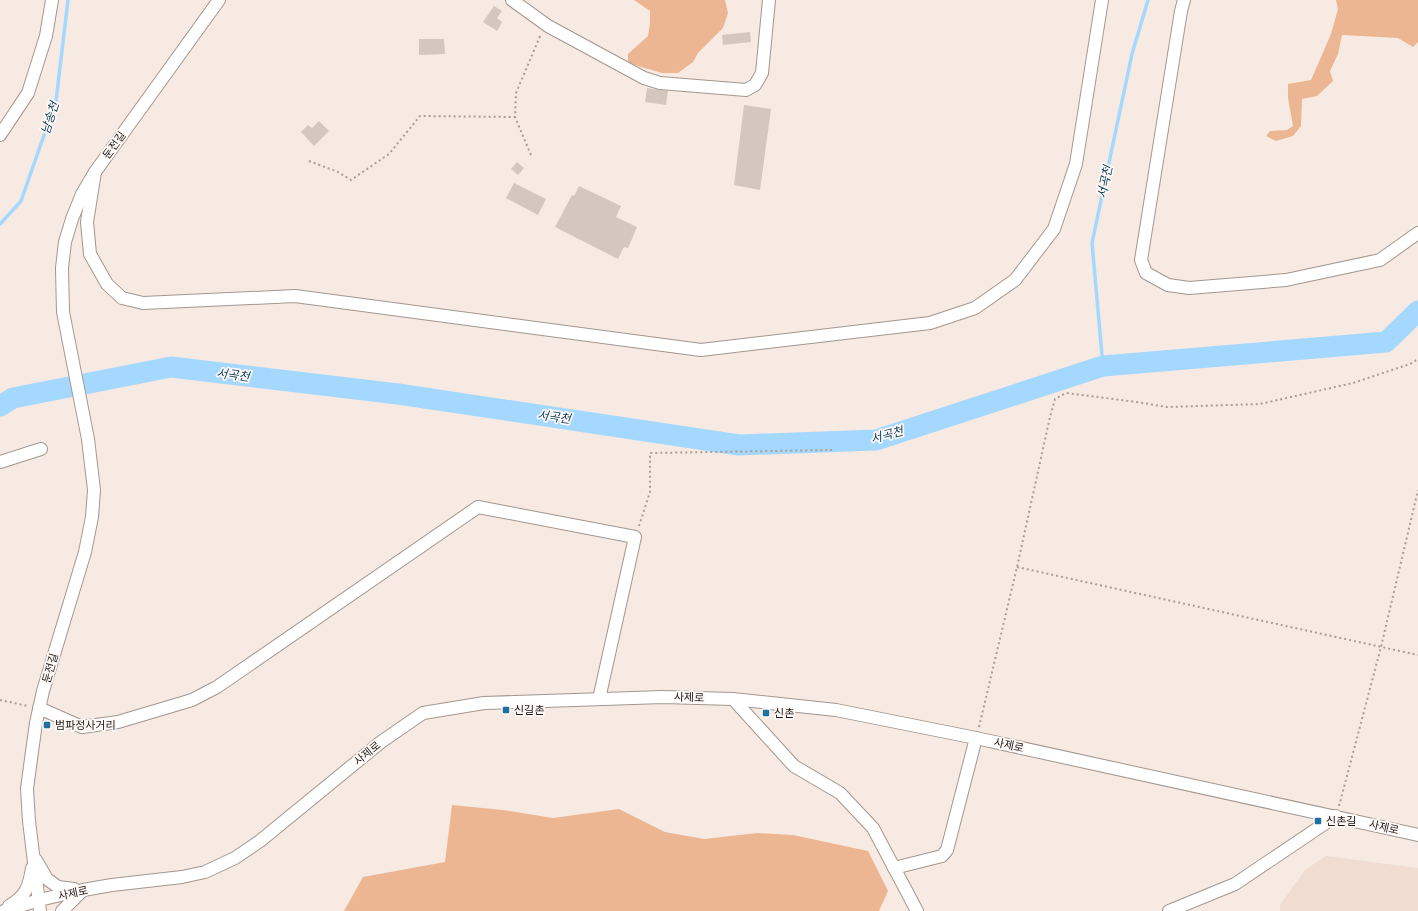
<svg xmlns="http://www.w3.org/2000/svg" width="1418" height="911" viewBox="0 0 1418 911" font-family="Commissioner,'Noto Sans KR',sans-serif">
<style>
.built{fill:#f0dcd0}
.green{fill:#edb693}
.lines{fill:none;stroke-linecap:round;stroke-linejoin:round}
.stream{stroke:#a4d8fe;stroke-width:3.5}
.river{stroke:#a4d8fe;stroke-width:21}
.building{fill:#d3c7bf}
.minor-casing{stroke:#a2978f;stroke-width:14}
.path{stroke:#a89e98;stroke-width:2;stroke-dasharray:2 3;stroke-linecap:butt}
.minor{stroke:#fff;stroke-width:12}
.poi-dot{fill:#2070a2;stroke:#fef9f6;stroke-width:1.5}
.labels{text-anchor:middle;stroke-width:3.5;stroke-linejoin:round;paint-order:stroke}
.street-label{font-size:11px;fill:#1d1916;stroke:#fef9f6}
.poi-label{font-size:11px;fill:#1d1916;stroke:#fef9f6;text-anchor:start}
.water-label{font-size:12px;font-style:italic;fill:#0e4160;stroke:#fef9f6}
</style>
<rect width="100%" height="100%" fill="#f7eae2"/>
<path class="built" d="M1326,856l92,12v43h-138v-6l25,-35z"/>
<g class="green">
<path d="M634,0h91l3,13 -5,15 -25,25 -5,9 -15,11h-16l-34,-10v-9l20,-18 2,-13v-12z"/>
<path d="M1336,0h82v42l-5,5 -15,-9 -56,-3 -4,19 -8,17 3,10 -16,15 -15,3 -1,27 -8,10 -17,5 -10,-5 4,-5 17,-1 6,-4 -5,-28v-14l23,-4 20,-46 7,-25z"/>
<path d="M452,805l51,5 50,8 66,-9 46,23 39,7 53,-6 36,2 75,16 20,40 -9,20h-535l19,-34 82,-15z"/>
</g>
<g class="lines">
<g class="stream">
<path d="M0,224l21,-23 35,-100 12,-101"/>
<path d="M1103,366l-11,-123 40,-189 16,-54"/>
</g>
<path class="river" d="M0,406l13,-8 158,-31 227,27 341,51 137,-5 227,-74 283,-24 32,-31"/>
</g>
<g class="building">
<path d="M494,6l8,5 -5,7 5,4 -5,9 -14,-9z"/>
<path d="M750,32l1,10 -28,3 -1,-10z"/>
<path d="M419,39h25l1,15 -26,1z"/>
<path d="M647,88l21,3 -2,14 -21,-3z"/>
<path d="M744,105l27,4 -11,81 -26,-5z"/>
<path d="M319,121l10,10 -15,15 -13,-14 7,-7 4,3z"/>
<path d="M517,162l7,6 -6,7 -7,-6z"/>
<path d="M514,183l32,16 -8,16 -32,-17z"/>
<path d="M579,186l42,20 -5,11 21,10 -9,21 -4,-1 -6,12 -63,-32 17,-32 2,1z"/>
</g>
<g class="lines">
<defs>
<g id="minor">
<path d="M512,0l36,26 96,52 16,5 86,7 9,-5 7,-12 7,-73"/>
<path d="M1184,0l-3,11 -40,249 5,13 22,12 21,3 97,-8 94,-20 38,-27"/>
<path d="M0,135l28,-42 18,-57 6,-36"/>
<path d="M95,172l-8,50 3,32 17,30 15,14 21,5 152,-7 406,54 229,-27 45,-15 40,-28 39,-51 22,-65 26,-164"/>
<path d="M0,462l41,-13"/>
<path d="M733,699l61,67 46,27 33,35 44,83"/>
<path d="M39,708l43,19 36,-5 74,-22 25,-13 261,-180 157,30 -36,162"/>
<path d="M36,860l11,19 11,8 16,2"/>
<path d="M894,868l48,-12 5,-6 29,-112"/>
<path d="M9,906c17,-10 20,-19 23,-38"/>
<path d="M4,911l35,-11 44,-10 29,-5 70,-8 23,-5 30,-14 25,-17 121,-99 42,-29 61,-10 179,-6 70,2 103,11 140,28 442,97"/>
<path d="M40,911l-11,-90 -2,-32 4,-30 5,-36 7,-32 42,-139 7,-35 2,-27 -6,-51 -25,-127 -1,-44 3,-26 7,-23 10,-25 13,-22 124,-172"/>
<path d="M62,911l20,-20"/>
<path d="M1169,911l66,-27 101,-68"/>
</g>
</defs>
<use href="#minor" class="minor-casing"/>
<g class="path">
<path d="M531,155l-16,-38 1,-24 25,-59"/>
<path d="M309,161l29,11 13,8 38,-26 31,-38 95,1"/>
<path d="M639,526l11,-34v-39l182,-3"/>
<path d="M1017,567l401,88"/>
<path d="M0,700l28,6"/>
<path d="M979,727l38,-160 33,-150 5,-18 11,-6 71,9 30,5 93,-3 93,-21 57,-19 8,-5"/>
<path d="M1339,806l42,-159 37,-157"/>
</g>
<use href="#minor" class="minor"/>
</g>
<g class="poi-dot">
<rect x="502" y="706" width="8" height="8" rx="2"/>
<rect x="762" y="709" width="8" height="8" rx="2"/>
<rect x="43" y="721" width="8" height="8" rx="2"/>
<rect x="1314" y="817" width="8" height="8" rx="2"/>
</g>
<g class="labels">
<g class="street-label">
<text transform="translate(114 145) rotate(-54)" y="4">둔전길</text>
<text transform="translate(50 668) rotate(-74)" y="4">둔전길</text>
<text transform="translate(689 697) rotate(2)" y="4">사제로</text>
<text transform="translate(1009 745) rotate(12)" y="4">사제로</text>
<text transform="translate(367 753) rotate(-39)" y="4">사제로</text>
<text transform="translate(1384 827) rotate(13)" y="4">사제로</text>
<text transform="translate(73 893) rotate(-12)" y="4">사제로</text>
</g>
<g class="poi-label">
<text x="514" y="714">신길촌</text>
<text x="774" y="717">신촌</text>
<text x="55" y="729">범파정사거리</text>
<text x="1326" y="825">신촌길</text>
</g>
<g class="water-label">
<text transform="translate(50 118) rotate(-72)" y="4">남송천</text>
<text transform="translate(1105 182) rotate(-78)" y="4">서곡천</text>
<text transform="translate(233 375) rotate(7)" y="4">서곡천</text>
<text transform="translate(554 417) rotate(8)" y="4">서곡천</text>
<text transform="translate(887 435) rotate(-15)" y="4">서곡천</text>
</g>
</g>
</svg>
